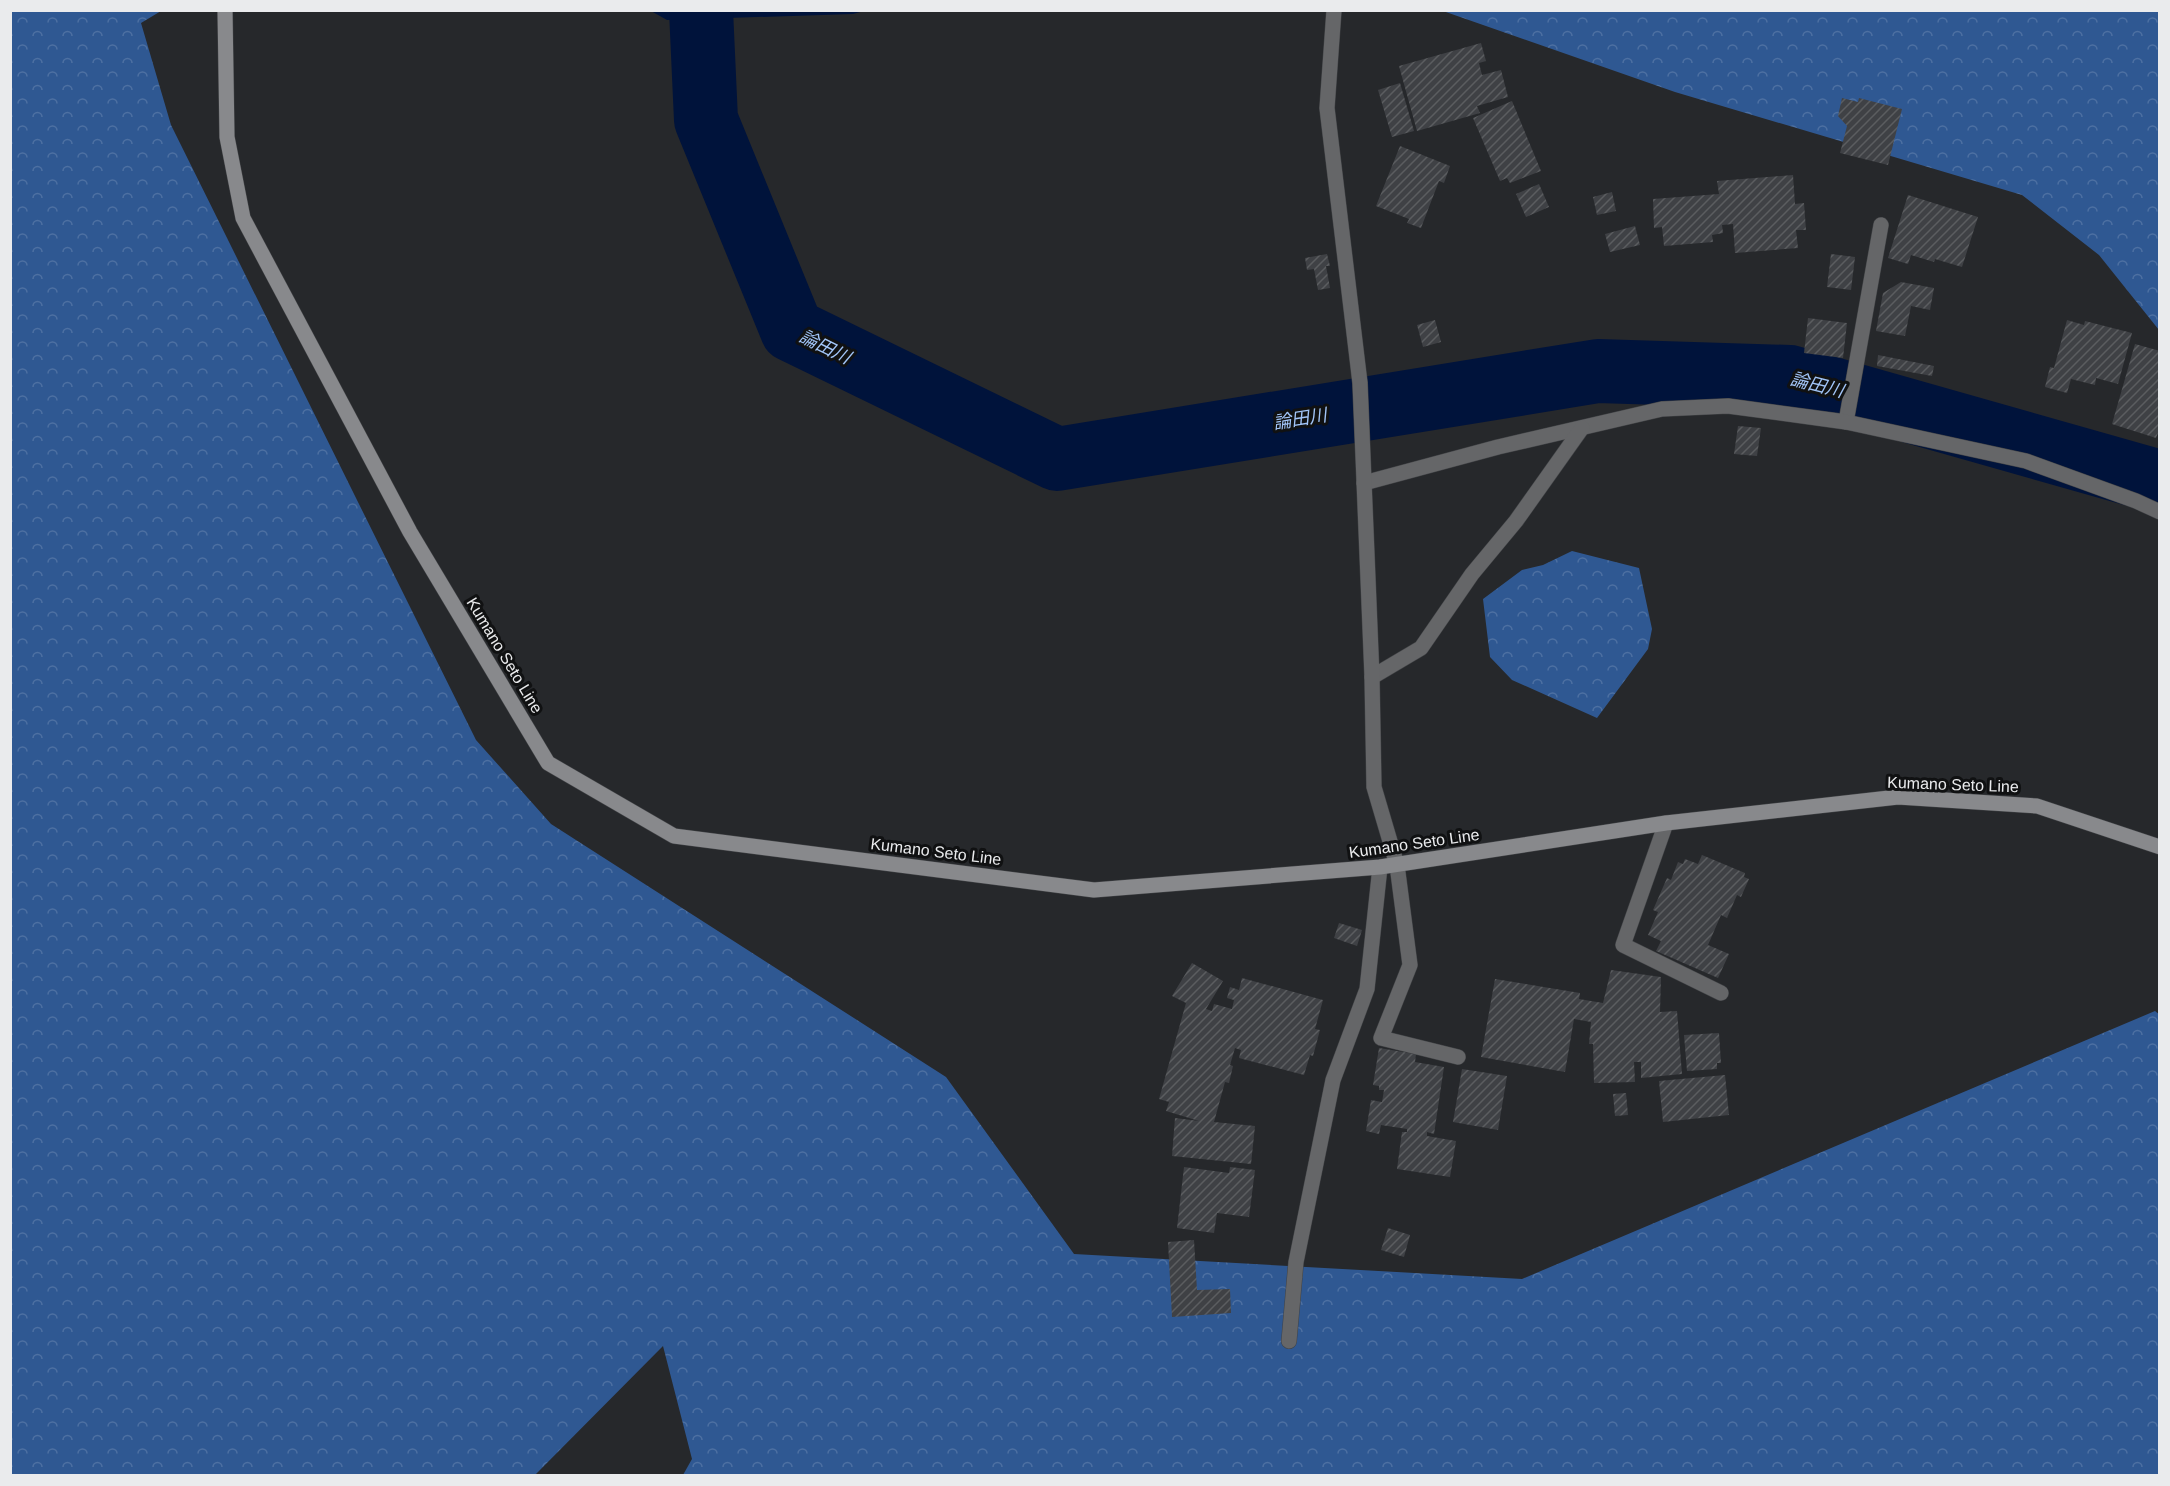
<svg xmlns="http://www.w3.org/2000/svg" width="2170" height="1486" viewBox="0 0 2170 1486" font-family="Arial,'Noto Sans JP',sans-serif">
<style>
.forest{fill:url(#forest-crowns)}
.water{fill:#00133b}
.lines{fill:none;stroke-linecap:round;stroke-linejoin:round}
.river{stroke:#00133b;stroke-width:64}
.building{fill:url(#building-hatch)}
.lane-casing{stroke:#414346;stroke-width:16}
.street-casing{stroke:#414346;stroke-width:16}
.secondary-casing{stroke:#414346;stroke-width:16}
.lane{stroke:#656668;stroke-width:15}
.street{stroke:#656668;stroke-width:15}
.secondary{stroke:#88898c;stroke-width:15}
.labels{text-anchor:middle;stroke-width:6;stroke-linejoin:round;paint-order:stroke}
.street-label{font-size:16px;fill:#eaebed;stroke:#101112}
.water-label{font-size:18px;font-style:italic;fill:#a2c5f8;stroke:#101112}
</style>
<defs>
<pattern id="forest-crowns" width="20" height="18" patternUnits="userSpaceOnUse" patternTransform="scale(1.5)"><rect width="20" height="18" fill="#2f5892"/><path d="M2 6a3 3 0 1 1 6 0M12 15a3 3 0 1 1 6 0" fill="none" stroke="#4d70a2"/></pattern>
<pattern id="building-hatch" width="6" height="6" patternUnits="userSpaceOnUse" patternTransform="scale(1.5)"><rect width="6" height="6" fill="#3f4145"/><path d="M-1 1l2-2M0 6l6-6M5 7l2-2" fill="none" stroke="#5b5d60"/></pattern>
</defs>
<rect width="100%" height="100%" fill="#26282b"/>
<g class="forest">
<path d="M10,11h151l-20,12 30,102 305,615 75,84 395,253 128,177 448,25 633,-268 5,4 -1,460h-1476l9,-16 -29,-113 -128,129h-524z"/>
<path d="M1443,11h716v319l-60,-75 -77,-60 -347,-103z"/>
<path d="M1572,551l67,17 13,61 -4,20 -51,69 -85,-38 -22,-23 -7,-58 39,-29 21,-5z"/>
</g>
<path class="water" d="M651,11h213l-11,3 -186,6z"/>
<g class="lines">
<path class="river" d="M701,10l5,110 86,210 265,129 541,-88 192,6 370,105"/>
</g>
<g class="building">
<path d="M1481,43l5,18 -7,2 3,12 19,-5 7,27 -31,9 3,7 -63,18 -18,-65z"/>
<path d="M1400,83l14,48 -22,6 -14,-47z"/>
<path d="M1842,98l16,4 1,-4 43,11 -14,56 -48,-12 7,-27 -9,-10z"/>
<path d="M1512,101l29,70 -31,12 -3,-5 -7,3 -27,-63z"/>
<path d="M1400,146l50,20 -6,17 -5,-2 -18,47 -14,-5 2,-4 -33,-13z"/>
<path d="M1793,175l2,29 9,-1 2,27h-10l2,18 -63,5 -2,-29 -11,1 1,8 -11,2 1,7 -49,4 -2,-19 -8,1 -1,-29 66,-5 -2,-13z"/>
<path d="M1539,184l10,23 -23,10 -10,-23z"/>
<path d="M1612,192l4,19 -19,4 -4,-18z"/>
<path d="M1908,195l70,22 -16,50 -27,-8 -1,3 -23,-7 -3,9 -20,-6z"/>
<path d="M1635,226l5,19 -30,7 -5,-18z"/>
<path d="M1327,254l3,12h-4l4,22 -12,2 -4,-21 -7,1 -2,-12z"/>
<path d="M1831,254l24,3 -4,33 -24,-3z"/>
<path d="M1901,282l33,6 -4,22 -19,-4 -6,30 -29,-5 7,-38z"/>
<path d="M1808,318l39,5 -4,35 -39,-5z"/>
<path d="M1435,320l6,22 -18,5 -6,-22z"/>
<path d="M2067,320l17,5 1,-4 47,12 -14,51 -22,-6 -1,7 -24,-6 -4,14 -22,-6 5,-20 4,1z"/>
<path d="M2135,344l25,7v77l-4,10 -44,-14z"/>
<path d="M1878,355l56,11 -2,10 -55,-10z"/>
<path d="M1738,426l23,2 -4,28 -23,-2z"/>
<path d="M1702,855l43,18 -1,4 5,2 -8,18 -4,-2 -10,23 -6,-3 -13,30 21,9 -11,24 -62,-27 5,-10 -13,-6 10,-23 -5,-2 14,-32 4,2 7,-18 5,2 2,-5 13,5z"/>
<path d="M1339,923l23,7 -5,16 -23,-8z"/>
<path d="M1192,963l31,18 -17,28 6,2 2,-7 18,5 2,-9 -7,-2 3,-11 9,3 3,-12 81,22 -8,29 5,1 -7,26 -3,-1 -6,20 -65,-17 2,-8 -6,-2 -5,17 3,1 -4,17 -4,-1 -11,40 41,4 -4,38 -79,-8 3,-38 24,3 -33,-10 3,-9 -10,-3 27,-96 -14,-7z"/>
<path d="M1611,970l50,7 -1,35 17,-1 5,63 -41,4v-16h-7l1,20 -41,1 -1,-39h-4l2,-22 -17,-3 -9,53 -84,-15 14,-78 85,14 -1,6 24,4z"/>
<path d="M1719,1033l2,30h-4v6l-30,2 -3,-36z"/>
<path d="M1379,1048l37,6 -1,8 29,5 -10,67 -7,-2v4l29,5 -6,36 -53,-8 5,-37h5v-3l-26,-4 -2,9 -13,-3 5,-31 11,2 2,-12h-5v-4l-6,-1z"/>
<path d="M1462,1069l45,7 -9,54 -45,-8z"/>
<path d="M1725,1075l4,40 -66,7 -4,-41z"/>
<path d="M1626,1093l2,22 -13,1 -2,-22z"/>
<path d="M1184,1167l45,6 1,-6 25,3 -6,47 -32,-4 -3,20 -37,-5z"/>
<path d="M1388,1228l22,7 -6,22 -23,-7z"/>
<path d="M1194,1240l3,50 33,-1 1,24 -59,4 -4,-75z"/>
</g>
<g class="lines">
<defs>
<g id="lane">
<path d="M1846,422l35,-197"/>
<path d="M1364,483l134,-36 164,-38 66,-3 118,16 180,39 110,40 24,11"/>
<path d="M1372,677l49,-29 51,-74 44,-53 66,-93"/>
<path d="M1666,823l-43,122 98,48"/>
<path d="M1397,865l13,100 -29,73 77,19"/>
<path d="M1289,1341l7,-79 37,-182 34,-91 13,-122"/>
</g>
<path id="street" d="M1334,10l-7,98 33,275 12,294 2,110 23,78"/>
<path id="secondary" d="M225,10l2,127 16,81 167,314 138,231 126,73 420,54 286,-23 286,-44 232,-26 139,9 123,41"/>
</defs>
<use href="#lane" class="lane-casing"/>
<use href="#street" class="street-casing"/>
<use href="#secondary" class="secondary-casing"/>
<use href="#lane" class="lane"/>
<use href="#street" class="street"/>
<use href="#secondary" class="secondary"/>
</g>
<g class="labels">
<g class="street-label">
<text transform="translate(505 655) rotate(59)" y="6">Kumano Seto Line</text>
<text transform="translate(1953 784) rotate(2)" y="6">Kumano Seto Line</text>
<text transform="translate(1414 843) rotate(-8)" y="6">Kumano Seto Line</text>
<text transform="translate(936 851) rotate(7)" y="6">Kumano Seto Line</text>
</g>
<g class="water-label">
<text transform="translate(825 347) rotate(26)" y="6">論田川</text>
<text transform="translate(1817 385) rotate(14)" y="6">論田川</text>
<text transform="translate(1300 419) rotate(-9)" y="6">論田川</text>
</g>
</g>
<rect width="2170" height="1486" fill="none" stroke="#eaebed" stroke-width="24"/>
</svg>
